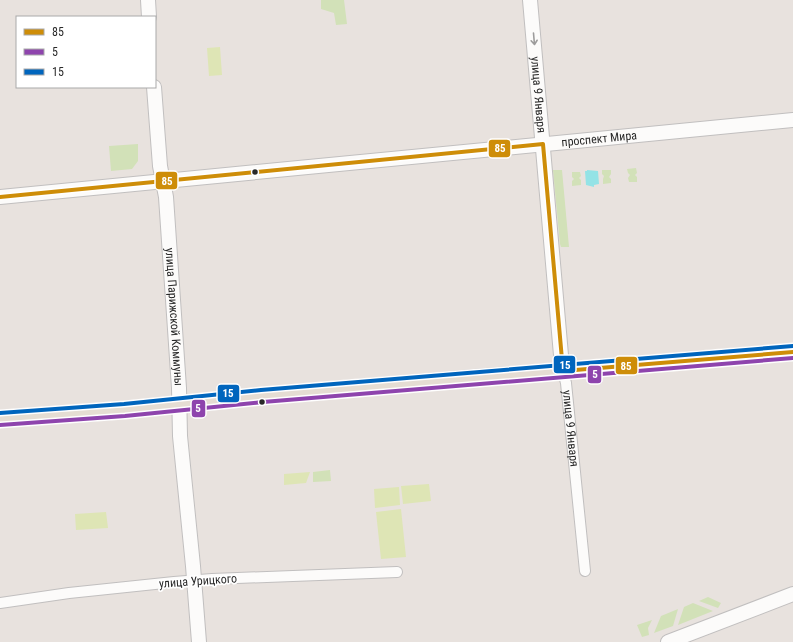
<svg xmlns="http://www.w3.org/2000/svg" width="793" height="642" viewBox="0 0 793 642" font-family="'Roboto Condensed',sans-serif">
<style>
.green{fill:#d2e1b8}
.pitch{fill:#dee5b5}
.water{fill:#94e3e6}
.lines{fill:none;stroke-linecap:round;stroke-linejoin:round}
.street-casing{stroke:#c1bfbf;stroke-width:12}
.secondary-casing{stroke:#c1bfbf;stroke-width:16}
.primary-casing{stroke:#c0bebc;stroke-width:18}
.street{stroke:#fcfbfa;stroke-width:10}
.secondary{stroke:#fcfbfa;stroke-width:14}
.primary{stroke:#e5ddd3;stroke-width:16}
.bus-1-casing{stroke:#fff;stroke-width:7}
.bus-2-casing{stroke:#fff;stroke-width:7}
.bus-3-casing{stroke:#fff;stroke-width:7}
.bus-1{stroke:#ce8d08;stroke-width:4}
.bus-2{stroke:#8e44ad;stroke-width:4}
.bus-3{stroke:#0065bd;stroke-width:4}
.oneway{stroke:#9d9c9c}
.bus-dot{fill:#292929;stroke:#fff;stroke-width:1.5}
.labels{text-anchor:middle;stroke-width:3.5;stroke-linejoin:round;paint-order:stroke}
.street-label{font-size:12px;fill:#292929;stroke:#fff}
.line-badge{stroke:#fff;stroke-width:1.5}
.badge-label{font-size:11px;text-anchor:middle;font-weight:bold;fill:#fff}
</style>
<rect width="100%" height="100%" fill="#e8e2de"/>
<g class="green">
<path d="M321,0h23l3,24 -11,1 -2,-12 -13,-4z"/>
<path d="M138,144v17l-6,8 -21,2 -2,-25z"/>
<path d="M636,168l1,5 -2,2 2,2v5h-8l-1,-4 2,-3 -2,-2 -1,-4z"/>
<path d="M553,170h9l7,77h-8l-1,-3z"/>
<path d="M602,170h9v4l-2,3 2,2v4l-8,1v-5l1,-3 -2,-2z"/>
<path d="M572,172h8l1,4 -2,2 2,2v5l-9,1v-5l2,-2 -2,-2z"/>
<path d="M330,470l1,11 -18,1v-10z"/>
<path d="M708,597l13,6 -3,5 -19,-7z"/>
<path d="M693,603l20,8 -35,14 6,-18z"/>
<path d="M678,609l-5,17 -19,7 7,-17z"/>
<path d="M652,620l-4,8 1,7 -7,2 -5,-12z"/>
</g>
<g class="pitch">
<path d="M220,47l2,28 -13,1 -2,-28z"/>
<path d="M310,472l-4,11 -22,2v-11z"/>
<path d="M429,484l2,17 -28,3 -2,-18z"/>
<path d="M399,487l1,18 -25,3 -1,-19z"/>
<path d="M401,509l5,48 -25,2 -5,-47z"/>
<path d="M106,512l2,16 -32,2 -1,-16z"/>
</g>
<path class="water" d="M587,170l11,1 1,13 -5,1v2l-8,-2 -1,-14h2z"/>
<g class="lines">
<defs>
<g id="street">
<path id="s1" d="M563,371l3,12 19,188"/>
<path d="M0,603l69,-10 105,-11 38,-3 185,-7"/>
</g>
<g id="secondary">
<path d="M148,0l1,17"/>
<path id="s2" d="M530,0l31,355 2,16"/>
<path id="s3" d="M154,87l6,79 6,31 13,191 1,48 13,130 6,76"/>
<path id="s4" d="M0,197l793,-77"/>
<path d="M668,642l125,-48"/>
</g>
<path id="primary" d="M0,419l125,-9 137,-14 212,-18 319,-26"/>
</defs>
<use href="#street" class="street-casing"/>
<use href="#secondary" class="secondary-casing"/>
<use href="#primary" class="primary-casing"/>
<use href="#street" class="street"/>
<use href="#secondary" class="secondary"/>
<use href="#primary" class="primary"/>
<defs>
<path id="bus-1" d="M0,197l543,-53 20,227 230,-19"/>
<path id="bus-2" d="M0,425l125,-9 138,-14 530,-44"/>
<path id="bus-3" d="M0,413l124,-9 137,-14 532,-44"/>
</defs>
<use href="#bus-1" class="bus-1-casing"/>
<use href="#bus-2" class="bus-2-casing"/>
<use href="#bus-3" class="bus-3-casing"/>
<use href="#bus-1" class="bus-1"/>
<use href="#bus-2" class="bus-2"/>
<use href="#bus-3" class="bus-3"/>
</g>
<defs><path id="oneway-shaft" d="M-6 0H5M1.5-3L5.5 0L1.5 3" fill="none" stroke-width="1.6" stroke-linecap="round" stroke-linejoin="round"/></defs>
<use class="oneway" href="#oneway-shaft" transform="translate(534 39) rotate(85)"/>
<g class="bus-dot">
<circle cx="255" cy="172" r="3.5"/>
<circle cx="262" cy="402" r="3.5"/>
</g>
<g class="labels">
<g class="street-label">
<text dy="4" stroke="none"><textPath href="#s2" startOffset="95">улица 9 Января</textPath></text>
<text dy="4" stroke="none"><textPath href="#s4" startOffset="602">проспект Мира</textPath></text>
<text dy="4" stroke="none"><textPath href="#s3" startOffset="231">улица Парижской Коммуны</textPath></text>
<text dy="4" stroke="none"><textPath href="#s1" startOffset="58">улица 9 Января</textPath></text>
<text transform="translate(198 581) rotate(-4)" y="4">улица Урицкого</text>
</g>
</g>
<g class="line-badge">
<rect x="488" y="139" width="23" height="19" rx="4" fill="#ce8d08"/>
<rect x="155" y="171" width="23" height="19" rx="4" fill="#ce8d08"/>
<rect x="553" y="355" width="23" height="19" rx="4" fill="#0065bd"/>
<rect x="615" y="356" width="23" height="19" rx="4" fill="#ce8d08"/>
<rect x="587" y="365" width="15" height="19" rx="4" fill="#8e44ad"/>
<rect x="217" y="384" width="23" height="19" rx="4" fill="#0065bd"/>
<rect x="191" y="399" width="15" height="19" rx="4" fill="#8e44ad"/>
</g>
<g class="badge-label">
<text x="500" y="152">85</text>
<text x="167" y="185">85</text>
<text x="565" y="369">15</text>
<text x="626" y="370">85</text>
<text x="595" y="378">5</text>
<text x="228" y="397">15</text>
<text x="198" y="412">5</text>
</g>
<rect x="16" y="16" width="140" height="72" fill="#ffffff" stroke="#a9a9a9"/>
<rect x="24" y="29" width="20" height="6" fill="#ce8d08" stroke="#a9a9a9"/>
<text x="52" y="36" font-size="12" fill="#292929">85</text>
<rect x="24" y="49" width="20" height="6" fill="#8e44ad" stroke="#a9a9a9"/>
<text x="52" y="56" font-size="12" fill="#292929">5</text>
<rect x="24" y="69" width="20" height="6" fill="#0065bd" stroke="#a9a9a9"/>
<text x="52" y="76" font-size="12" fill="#292929">15</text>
</svg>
